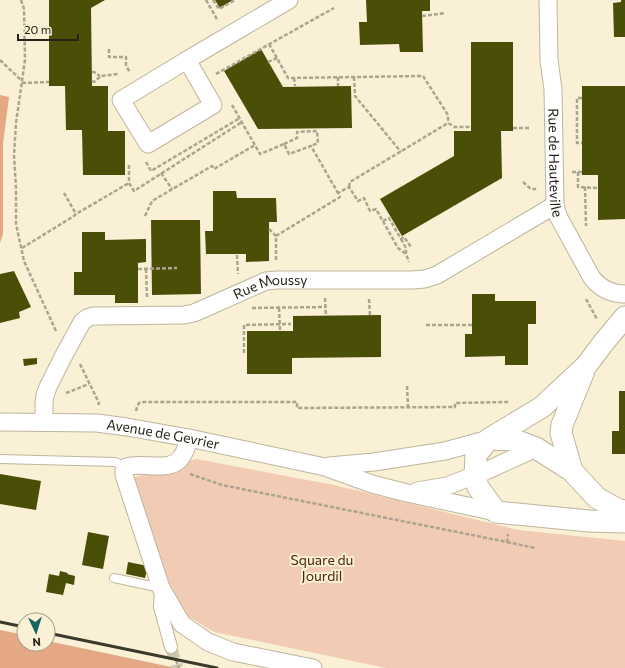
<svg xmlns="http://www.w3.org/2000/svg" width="625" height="668" viewBox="0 0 625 668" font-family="Commissioner,sans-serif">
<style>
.green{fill:#f1cbb4}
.forest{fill:#e4a884}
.building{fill:#4b4e07}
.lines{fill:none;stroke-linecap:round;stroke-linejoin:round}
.pedestrian-tunnel{stroke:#cfc7af;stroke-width:12;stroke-dasharray:12 6;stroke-linecap:butt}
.service-casing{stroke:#beb59c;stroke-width:10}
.pedestrian-casing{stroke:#beb59c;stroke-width:14}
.minor-casing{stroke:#beb59c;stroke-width:19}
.tertiary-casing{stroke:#beb59c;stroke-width:23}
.path{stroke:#aba48f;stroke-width:2.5;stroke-dasharray:4 2;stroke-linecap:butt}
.service{stroke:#fff;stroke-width:8}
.pedestrian{stroke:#fff;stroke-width:12}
.minor{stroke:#fff;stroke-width:17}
.tertiary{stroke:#fff;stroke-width:21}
.rail{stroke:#3b382c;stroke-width:3}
.labels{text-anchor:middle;stroke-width:4;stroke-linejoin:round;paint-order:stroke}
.street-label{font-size:14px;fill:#262319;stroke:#f9f0d5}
.park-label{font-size:14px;fill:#4c2509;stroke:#f9f0d5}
</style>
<rect width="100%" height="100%" fill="#f9f0d5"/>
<path class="green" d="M196,459l138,26 184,45 107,11v127h-239l-172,-36 -29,-18 -17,-34 -36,-102z"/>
<g class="forest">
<path d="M0,95l9,2 -6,47v90l-3,9z"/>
<path d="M0,630l24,5v9h24v-3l128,27h-176z"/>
</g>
<g class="building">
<path d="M49,0h56l-14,8 1,78h16v45h17v44h-42l-1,-45h-16l-1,-44h-16z"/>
<path d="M215,0h18l-13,8z"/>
<path d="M366,0h64v11h-8l1,41h-23l-1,-8 -39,1 -1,-23h8z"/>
<path d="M621,0h4v37h-11l-1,-34 8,-1z"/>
<path d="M471,42h42v89h-12l1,47 -100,58 -22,-37 74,-43v-25h17z"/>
<path d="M261,49l22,38 68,-1 1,42 -94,1 -34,-58z"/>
<path d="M582,86h43v133l-27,1v-45h-16z"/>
<path d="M213,191h23l1,7h39l1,24h-8v39l-23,1v-8h-40l-1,-23h8z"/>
<path d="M151,220h49l1,74 -49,1z"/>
<path d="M82,232h23v8l41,-1v23l-8,1v40h-23v-8h-41v-23h8z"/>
<path d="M14,271l17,36 -12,5 1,6 -20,5v-49z"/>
<path d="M472,294h23v7h41v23h-8v41h-23v-9l-40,1v-23h7z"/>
<path d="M381,315v42l-89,1v16h-45v-43h46v-15z"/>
<path d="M37,358v6l-13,2 -1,-7z"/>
<path d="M619,391h6v63h-13v-23h7z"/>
<path d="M0,474l41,7 -5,29 -36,-6z"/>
<path d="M88,532l21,4 -6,33 -21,-4z"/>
<path d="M128,562l20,4 -3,12 -19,-4z"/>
<path d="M60,571l8,2 -1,1 8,2 -1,9 -8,-2 -3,12 -17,-3 3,-18 10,2z"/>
</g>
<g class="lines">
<path class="pedestrian-tunnel" d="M171,647l6,21"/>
<defs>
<g id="service">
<path d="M0,459l115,3 11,5"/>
<path d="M114,578l47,10"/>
</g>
<path id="pedestrian" d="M161,588l-1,19 11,40"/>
<g id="minor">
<path id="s1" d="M548,0l1,60 4,29 2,116 3,11 34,62c8,10 19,16 33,16"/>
<path d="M187,60l26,45 -65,39 -27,-44z"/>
<path d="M187,60l102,-60"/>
<path id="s2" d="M0,422l97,1 30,4 62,11 136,29 47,17 35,9 89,19"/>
<path id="s3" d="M44,422v-19l1,-8 3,-8 15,-30 19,-35 5,-4 6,-2h6l85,-1 10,-2 72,-32 11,-1h135l13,-1 12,-4 118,-70"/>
<path d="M189,438c-2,6 -3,13 -7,18 -10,18 -38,5 -56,11l-2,4v4l37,113 21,36 26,18 25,10 80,16"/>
<path d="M329,466l45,-4 71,-11 44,-12"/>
<path d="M417,491l30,-5 41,-16 48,-22"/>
</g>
<g id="tertiary">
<path d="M625,317l-21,25 -18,24 -44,41 -53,32 -13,16 -1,20 3,12 18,25 93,9 36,1"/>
<path d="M584,371l-22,54 -1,8 11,38 25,27 22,12 6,1"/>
<path d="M489,439l26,1 21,8 36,23"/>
</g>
</defs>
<use href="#service" class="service-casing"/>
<use href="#pedestrian" class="pedestrian-casing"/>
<use href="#minor" class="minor-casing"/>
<use href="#tertiary" class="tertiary-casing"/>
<g class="path">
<path d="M21,0l3,9 1,51 -9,63 -2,32 2,33v36l8,37 32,70"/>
<path d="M206,0l12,21"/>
<path d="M213,0l6,9 16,-9"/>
<path d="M422,16l23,-3"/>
<path d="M269,44l19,34 135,-2 25,39v8"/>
<path d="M109,49v8h17v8l4,8"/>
<path d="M0,60l22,21"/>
<path d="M268,62l9,-4"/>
<path d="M92,72h2l6,4"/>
<path d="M216,74l118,-66"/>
<path d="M338,77v9"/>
<path d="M354,77l1,19 46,56"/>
<path d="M294,78l1,8"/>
<path d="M92,81l2,1 7,-6 17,-2"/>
<path d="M22,83l27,-1"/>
<path d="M582,98h-5v45h5"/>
<path d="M232,105l28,49 24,-10 5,10 22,-8 27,47"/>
<path d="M513,128h16"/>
<path d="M284,144l13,-6v-6l20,-1 1,12 -7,3"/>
<path d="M146,162l5,9 89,-53"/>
<path d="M129,165v18l5,8 108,-69"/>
<path d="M572,172h10"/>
<path d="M578,172v15l20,1"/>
<path d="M161,173l11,16"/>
<path d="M523,182l8,7h4v-3"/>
<path d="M349,187l1,-5 98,-59 7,4h16"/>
<path d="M585,187l1,39"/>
<path d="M64,193l12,21"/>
<path d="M145,216l7,-15 60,-35 2,3 41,-24"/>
<path d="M383,221l6,-3 12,21 3,-2 7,10"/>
<path d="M269,229l7,7v25"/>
<path d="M276,236l64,-39 -2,-4 11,-6 9,14 6,-3 6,13 6,-2 22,39 8,6"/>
<path d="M401,239l5,9v6l3,8"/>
<path d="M22,248l52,-32 2,-2 53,-31"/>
<path d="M237,255l1,19"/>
<path d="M138,269l39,-1"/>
<path d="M146,269l1,28"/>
<path d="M325,298l1,18"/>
<path d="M369,299l1,17"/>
<path d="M586,299l11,20"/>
<path d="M252,308l74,-1"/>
<path d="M279,308l1,23"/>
<path d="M426,325h46"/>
<path d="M244,353v-28l47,-1"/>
<path d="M80,364l19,39 -1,2"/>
<path d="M407,386l1,21"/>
<path d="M66,393l23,-9"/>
<path d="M136,411l1,-4 2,-4 5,-1h153v6l158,-1v-4l53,-1"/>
<path d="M190,474l32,11 285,57 1,-8"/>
<path d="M507,542l28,6"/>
<path d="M176,660l3,8"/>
</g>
<use href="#service" class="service"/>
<use href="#pedestrian" class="pedestrian"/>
<use href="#minor" class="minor"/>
<use href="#tertiary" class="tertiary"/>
<g class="rail">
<path d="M0,622l24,5"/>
<path d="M48,633l169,35"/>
</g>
</g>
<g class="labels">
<g class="street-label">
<text dy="5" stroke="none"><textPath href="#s1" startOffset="163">Rue de Hauteville</textPath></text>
<text dy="5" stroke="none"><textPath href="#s3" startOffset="305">Rue Moussy</textPath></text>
<text dy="5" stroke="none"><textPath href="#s2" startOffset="164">Avenue de Gevrier</textPath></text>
</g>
<g class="park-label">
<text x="322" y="565">Square du<tspan x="322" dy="16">Jourdil</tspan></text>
</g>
</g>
<g transform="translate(36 632) rotate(176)"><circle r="19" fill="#f9f0d5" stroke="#a59e8a"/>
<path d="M0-3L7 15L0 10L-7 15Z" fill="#176562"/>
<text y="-6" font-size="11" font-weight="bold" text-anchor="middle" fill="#262319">N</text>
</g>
<path d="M18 34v6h60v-6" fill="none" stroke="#262319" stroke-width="2"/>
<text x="24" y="34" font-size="12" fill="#262319" stroke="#f9f0d5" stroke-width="3" paint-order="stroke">20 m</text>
</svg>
